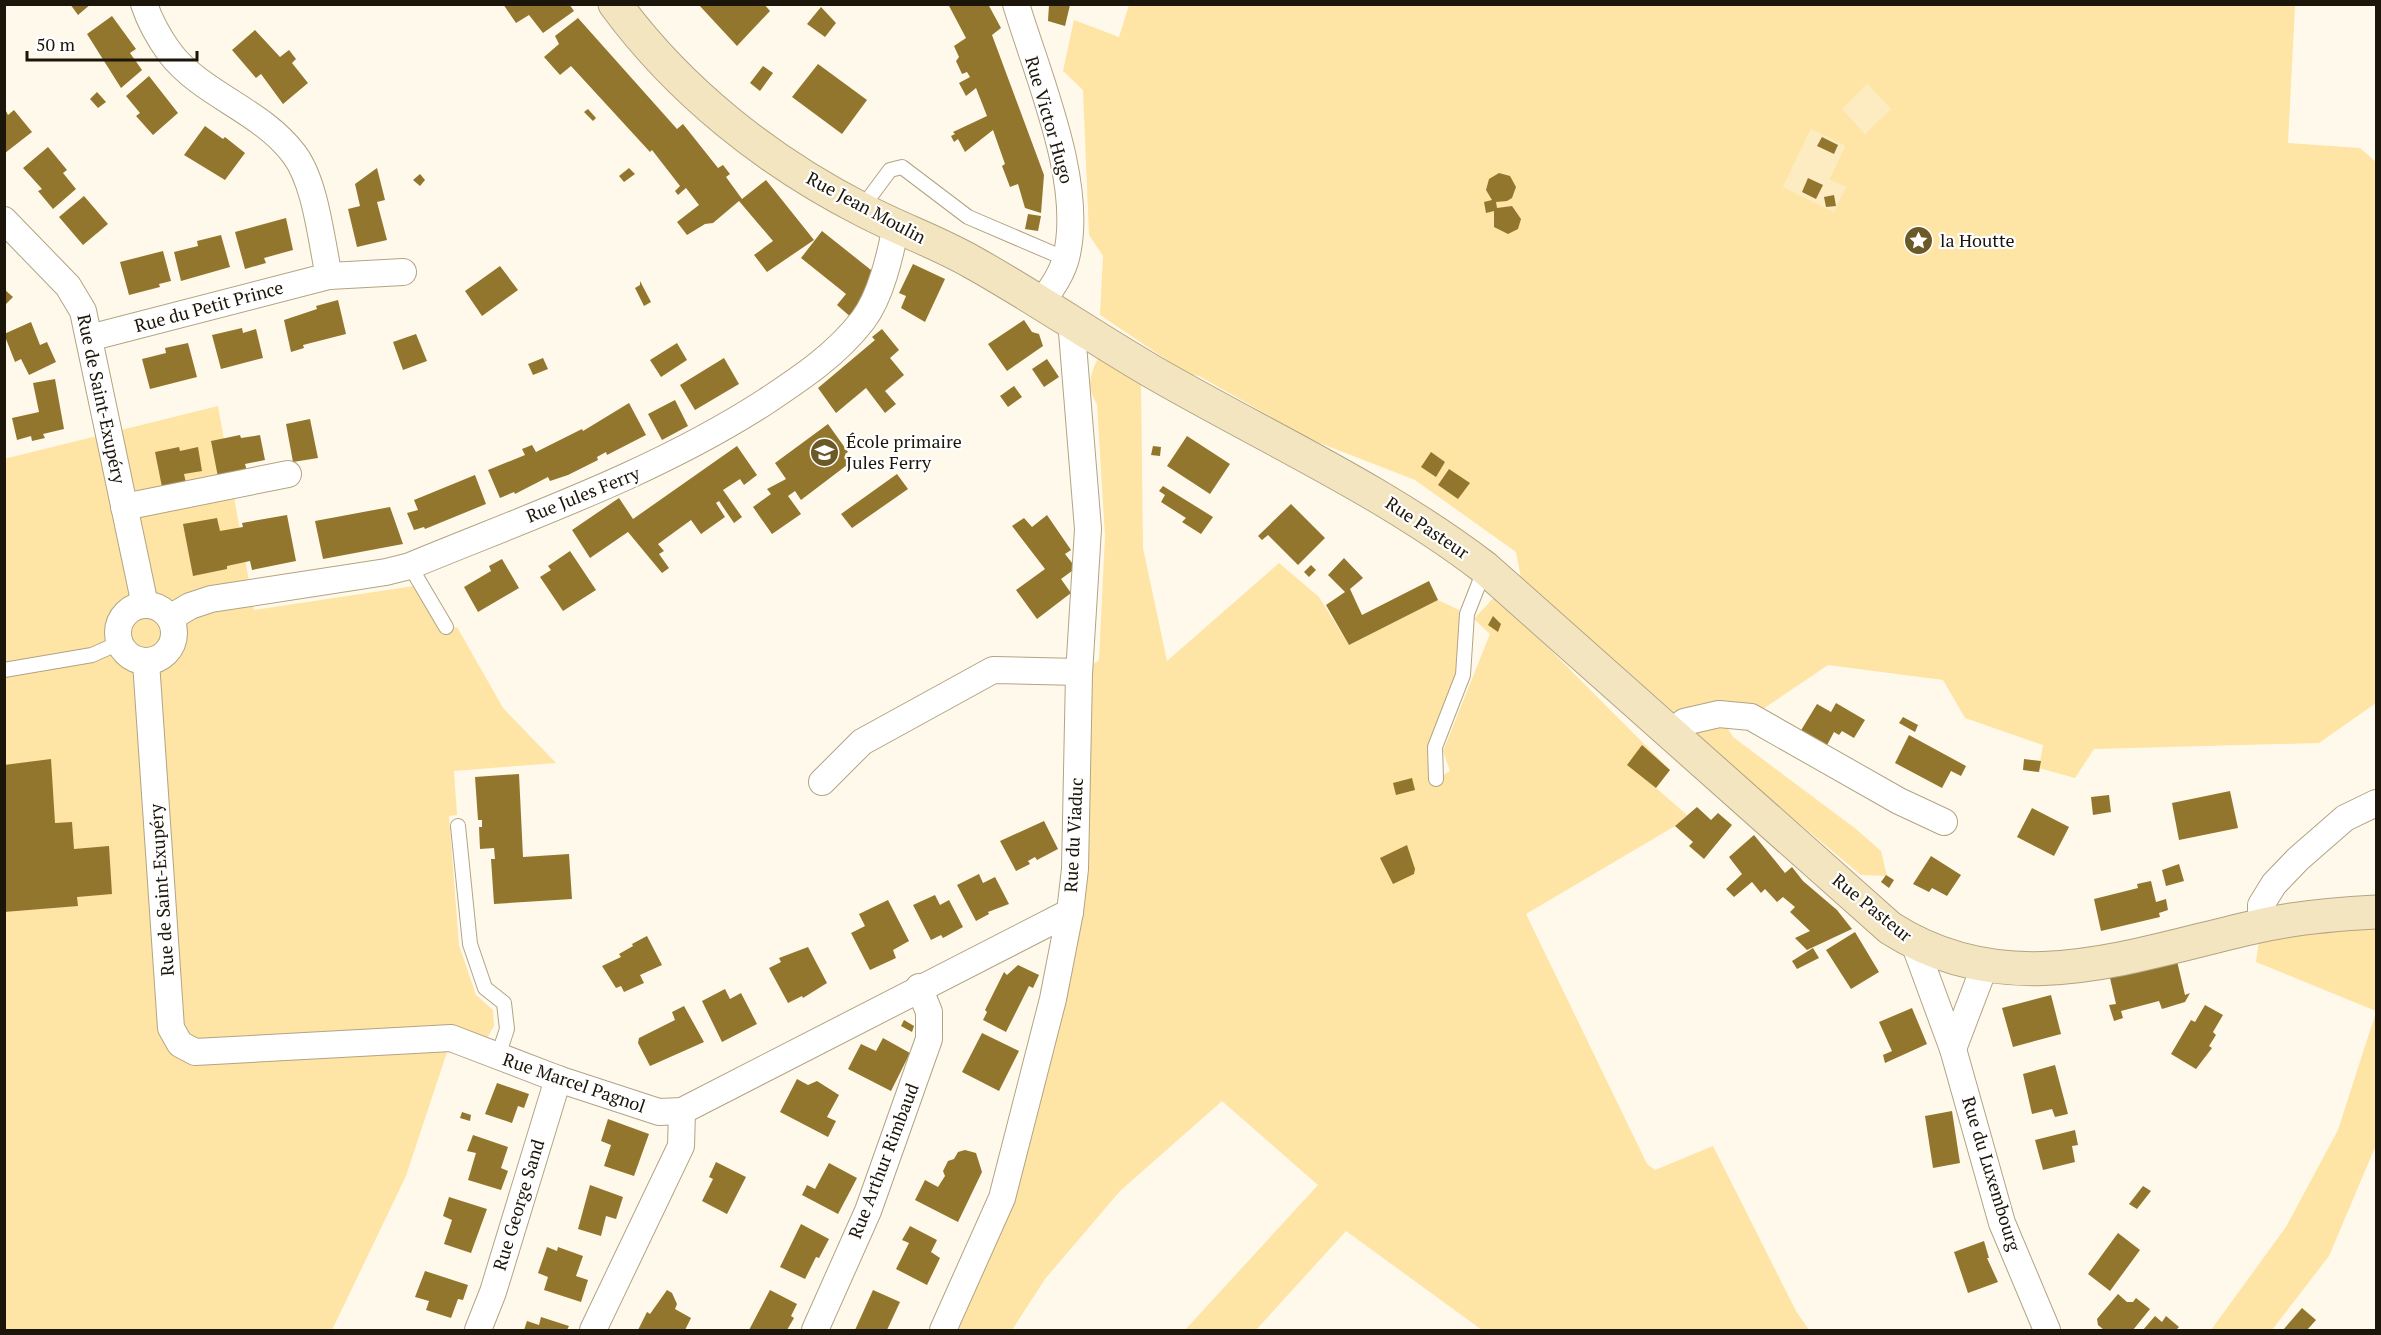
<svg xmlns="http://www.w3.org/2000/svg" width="2381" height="1335" viewBox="0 0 2381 1335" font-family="'PT Serif',serif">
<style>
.built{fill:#fdebc1}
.green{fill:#fee4a5;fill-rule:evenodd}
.building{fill:#92762d}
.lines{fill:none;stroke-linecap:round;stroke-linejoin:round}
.lane-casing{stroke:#b2a483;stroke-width:16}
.street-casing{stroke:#b2a483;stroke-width:28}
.secondary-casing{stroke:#b2a483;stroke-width:35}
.lane{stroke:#fff;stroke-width:14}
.street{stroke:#fff;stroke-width:26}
.secondary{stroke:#f3e5bf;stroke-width:33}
.labels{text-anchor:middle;stroke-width:4.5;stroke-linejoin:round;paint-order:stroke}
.street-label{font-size:18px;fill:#1c160a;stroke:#fff}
.poi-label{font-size:18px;fill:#1c160a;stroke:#fff;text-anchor:start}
</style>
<rect width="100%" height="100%" fill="#fff9eb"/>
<g class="built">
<path d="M1867,84l25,25 -27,25 -24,-25z"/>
<path d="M1811,129l34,17 -16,32 17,9 -12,25 -51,-25z"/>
</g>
<g class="green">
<path d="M1129,5h1219l-53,1 -7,137 72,5 16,14v541l-57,40 -225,6 -19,29 -36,-10 4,-23 -78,-27 -22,-38 -115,-15 -77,52 -32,-2 14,22 123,92 25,22 6,25 -26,-1 -181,-151 4,-3 -163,-143 -5,-26 -101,-72 -103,-40 -113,-64 -11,-2 -88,-59 3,-59 -14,-21 -6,-145 -20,-19 11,-51 45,17zM1867,84l24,25 -26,25 -23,-25zM1811,129l34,17 -16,33 17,8 -12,25 -51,-25z"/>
<path d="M1098,358l43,27 2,163 24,113 112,-98 40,34 30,48 89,-45 21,10 4,65 -28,72 1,32 14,-8 -7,-20 47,-117 -16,-15 22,-24 174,175 -14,18 31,27 -12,11 -149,88 121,250 8,6 58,-24 83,165 13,19h-327l-136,-99 -90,99h-71l133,-145 -96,-84 -102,90 -75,88 -33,51h-69l59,-132 51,-199 26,-325 20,-14 6,-124 -8,-132c-11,-17 -7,-29 1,-46z"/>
<path d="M218,406l36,204 160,-24 28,44 15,-3 46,81 53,55 -102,8 3,44 -8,1 10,129 17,50 17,15 1,16 -19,33 -28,-7 -41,124 -74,154h-327l-1,-871z"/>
<path d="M2376,912v99l-120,-49 5,-36z"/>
<path d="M2376,1012v133l-47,111 -57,74h-61l75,-103 52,-97z"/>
</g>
<g class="building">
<path d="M70,4h21l-13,11z"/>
<path d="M503,4h66l5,7 -31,22 -14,-18 -13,8z"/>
<path d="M698,4h66l6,7 -33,35z"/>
<path d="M948,4h40l13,24 -9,7 52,140 -3,38 -16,-5 -7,-24 -8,3 -8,-21 3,-2 -12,-34 -28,22 -7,-13 -4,3 -3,-6 4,-2 -2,-2 34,-16 -11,-28 -10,8 -7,-13 11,-6 -3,-5 -5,2 -6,-13 3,-4 -5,-11 12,-8z"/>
<path d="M1049,5h21l-5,21 -17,-5z"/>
<path d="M821,7l15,16 -11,14 -18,-13z"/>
<path d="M112,16l24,33 -6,4 12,17 -21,18 -34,-54z"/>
<path d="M578,18l99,111 6,-5 35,44 5,-3 7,9 -4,3 16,22 24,-19 48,60 -47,32 -13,-17 19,-14 -34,-40 -26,22 -8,1 -18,11 -10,-13 22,-17 -13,-17 -8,7 -3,-4 5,-5 -28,-36 -2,2 -79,-86 -11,9 -16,-18 15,-13 -4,-8z"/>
<path d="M255,30l25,27 9,-7 7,9 -4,4 16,20 -25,21 -22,-30 -5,4 -24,-28z"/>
<path d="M818,64l49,36 -25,34 -50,-37z"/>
<path d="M763,66l10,7 -13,18 -10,-8z"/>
<path d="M149,76l29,37 -25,22 -17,-19 4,-3 -14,-17z"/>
<path d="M97,92l9,10 -8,6 -8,-9z"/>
<path d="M5,109l3,6 6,-5 18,22 -27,21z"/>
<path d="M588,109l8,9 -3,3 -9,-9z"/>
<path d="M205,126l18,13 2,-2 20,16 -20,27 -41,-25z"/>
<path d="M1822,137l16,8 -4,9 -17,-8z"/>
<path d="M48,147l19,23 -4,3 13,16 -23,20 -15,-18 4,-2 -19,-21z"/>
<path d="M377,168l8,32 -8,2 10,38 -30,7 -9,-38 12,-3 -5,-22z"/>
<path d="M629,168l6,6 -11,8 -5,-6z"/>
<path d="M1499,173l11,3 6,11 -4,11 -5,3 -11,1 1,6 15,-2 9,13 -3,10 -10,5 -14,-7v-16l-8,2 -2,-11 8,-2 -6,-10 3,-11z"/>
<path d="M420,174l5,6 -5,6 -7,-6z"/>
<path d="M1808,178l15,7 -7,14 -14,-7z"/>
<path d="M1834,195l2,11 -10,1 -2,-10z"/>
<path d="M84,196l24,28 -25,21 -24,-28z"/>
<path d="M1028,214l13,2 -3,15 -13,-2z"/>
<path d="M286,218l7,32 -29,8 2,5 -21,6 -10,-37z"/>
<path d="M822,231l54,43 -23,45 -16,-14 9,-11 -45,-36z"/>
<path d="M221,235l9,32 -49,14 -7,-29 24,-6 -1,-5z"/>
<path d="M163,251l8,30 -12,3 1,3 -31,8 -9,-33z"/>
<path d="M913,264l32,15 -20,43 -24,-14 5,-12 -7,-3z"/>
<path d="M500,266l18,24 -36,26 -17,-25z"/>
<path d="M640,281l11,21 -7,4 -9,-18 5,-3z"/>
<path d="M4,289l9,8 -9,9z"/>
<path d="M338,300l8,34 -43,11 1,3 -13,4 -7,-32 33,-11 -1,-3z"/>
<path d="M1024,320l8,12 7,2 4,12 -36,25 -19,-27z"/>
<path d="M31,322l9,23 7,-3 9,20 -27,13 -8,-16 -6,3 -11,-28z"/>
<path d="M242,328l1,5 13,-4 7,29 -42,11 -9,-34z"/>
<path d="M882,329l17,21 -9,8 14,17 -19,16 11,13 -11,9 -19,-25 -30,25 -18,-25 57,-48 -3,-3z"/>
<path d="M416,334l11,27 -24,9 -10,-28z"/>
<path d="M188,343l9,34 -47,12 -8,-30 24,-6 -1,-5z"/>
<path d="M677,343l10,17 -26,17 -11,-17z"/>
<path d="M543,358l5,11 -15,6 -5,-11z"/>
<path d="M724,358l15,26 -44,26 -15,-25z"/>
<path d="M1047,359l12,18 -15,10 -12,-18z"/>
<path d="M55,379l9,50 -21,5 2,4 -13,3 -1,-5 -14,4 -5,-22 27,-6 -6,-29z"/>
<path d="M1014,386l8,11 -14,10 -8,-11z"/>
<path d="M675,400l13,26 -26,14 -14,-26z"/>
<path d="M629,403l17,32 -39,20 -1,-3 -9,5 1,3 -30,15 -18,6 -2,-4 -33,17 -1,-2 -14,6 -12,-28 37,-15 -3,-6 10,-4 4,7 46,-23 1,2z"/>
<path d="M310,419l8,39 -25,4 -7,-38z"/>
<path d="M828,424l20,28 -3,2 6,8 -50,38 -6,-9 -7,5 13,18 -29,20 -19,-27 18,-13 -4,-5 19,-10 -11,-16z"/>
<path d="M240,435l1,3 19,-3 5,25 -20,4 2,7 -29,6 -7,-36z"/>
<path d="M1187,436l43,28 -20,30 -43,-28z"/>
<path d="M737,446l20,29 -13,10 -4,-6 -17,11 19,27 -8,6 -15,-22 -3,2 9,14 -24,17 -10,-14 -33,24 6,7 -5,3 10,14 -7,5 -34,-41 -38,26 -18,-28 47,-32 14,21z"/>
<path d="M1153,446l8,1 -1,9 -9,-1z"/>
<path d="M179,447l1,4 18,-4 4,24 -18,3 2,9 -24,4 -7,-35z"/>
<path d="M1431,452l14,10 -9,15 -15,-10z"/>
<path d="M1449,469l21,14 -12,16 -20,-14z"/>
<path d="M897,474l11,15 -56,39 -11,-14z"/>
<path d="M475,475l11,29 -61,25 -1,-2 -10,3 -7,-17 11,-3 -4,-10z"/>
<path d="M1163,486l50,31 -12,17 -19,-12 4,-4 -25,-16 4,-7 -6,-4z"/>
<path d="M1291,504l34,34 -27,27 -30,-30 -6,5 -4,-4z"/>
<path d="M390,507l13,37 -80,15 -8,-38z"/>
<path d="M287,515l9,46 -44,9 -2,-9 -23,5v3l-34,7 -10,-52 34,-6 3,13 23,-4 -1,-4z"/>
<path d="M1047,515l24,35 -6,4 11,14 -15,11 10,14 -34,26 -21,-29 29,-21 -33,-43 12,-8 8,9z"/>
<path d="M570,551l26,39 -33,21 -23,-34 11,-7 -3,-4z"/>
<path d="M1344,558l19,20 -13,11 12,26 67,-34 9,19 -89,45 -23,-40 19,-13 -17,-17z"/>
<path d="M502,559l17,29 -41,24 -14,-25 27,-16 -2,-5z"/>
<path d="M1311,565l5,5 -7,7 -5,-5z"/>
<path d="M1493,616l8,8 -3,8 -10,-7z"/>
<path d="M1836,703l29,17 -11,18 -12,-7 -3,4 -5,-3 -8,15 -26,-15 17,-28 14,8z"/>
<path d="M1903,717l15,8 -3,7 -16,-9z"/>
<path d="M1909,735l57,31 -5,10 -10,-5 -9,17 -47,-25z"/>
<path d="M1642,745l28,25 -14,18 -29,-23z"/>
<path d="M51,759l4,64 17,-1 2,27 35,-3 3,48 -35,3 1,9 -74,6v-147z"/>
<path d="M2024,759l17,2 -2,11 -16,-2z"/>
<path d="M519,774l4,83 46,-3 3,45 -78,5 -3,-45h4l-1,-11 -14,1 -1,-22h3v-7h-4l-3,-43z"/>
<path d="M1412,778l3,12 -19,5 -3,-12z"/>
<path d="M2230,791l8,37 -59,12 -7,-37z"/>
<path d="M2109,795l2,17 -18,3 -2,-18z"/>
<path d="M1697,807l14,13 7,-7 14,12 -28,34 -15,-13 4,-4 -18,-16z"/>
<path d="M2032,808l37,19 -15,29 -37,-19z"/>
<path d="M1044,821l14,28 -21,11 -2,-3 -7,4 2,3 -14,7 -16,-30z"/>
<path d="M1754,835l31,38 7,-6 11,14 34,29 15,19 -45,21 -12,-12 15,-7 -20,-19 5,-5 -12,-10 -6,5 -12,-13 -4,4 -9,-11 -18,15 -8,-8 16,-15 -13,-17z"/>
<path d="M1407,845l8,24 -1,5 -21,10 -13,-26z"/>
<path d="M1931,856l30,19 -14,21 -15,-8 -3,4 -16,-8z"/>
<path d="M2179,864l5,17 -18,5 -4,-16z"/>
<path d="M979,874l4,9 12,-6 14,27 -21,8 1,2 -13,7 -19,-36z"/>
<path d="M1886,875l8,5 -5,8 -8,-6z"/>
<path d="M2151,881l5,21 10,-3 2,11 -9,3 1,4 -59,14 -7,-32 44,-11 -1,-4z"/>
<path d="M935,895l5,10 9,-5 14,27 -20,11 -2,-3 -10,5 -18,-35z"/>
<path d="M888,900l21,41 -16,9 3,8 -26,12 -19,-37 14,-7 -6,-12z"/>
<path d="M1855,932l24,40 -28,17 -25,-39z"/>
<path d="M647,936l15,29 -22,10 4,8 -20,9 -3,-6 -5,2 -14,-22 19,-9 -2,-3 14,-8 -1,-2z"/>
<path d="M808,947l19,36 -24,15 -1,-2 -14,7 -19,-35 12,-6 -2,-4z"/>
<path d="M1813,948l6,10 -22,11 -5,-8z"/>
<path d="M2177,961l8,34 5,-2 -5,9 -23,7 -3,-8 -38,10 2,7 -9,3 -5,-16 7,-1 -6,-26z"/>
<path d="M1018,965l21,10 -6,13 -4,-2 -23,46 -23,-12 4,-8 -2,-2 19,-38 3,3z"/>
<path d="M725,989l5,10 11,-6 16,31 -35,18 -20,-41z"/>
<path d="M2051,995l10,39 -48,13 -11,-39z"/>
<path d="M2205,1005l18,10 -10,17 3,3 -7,11 3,2 -16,21 -25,-15 20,-34 4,2z"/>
<path d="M684,1006l20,36 -54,24 -12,-23 1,-5 36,-18 -3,-8z"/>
<path d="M1912,1008l15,36 -42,19 -2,-8 9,-4 -13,-29z"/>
<path d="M904,1020l10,6 -2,6 -11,-6z"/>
<path d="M982,1033l37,18 -20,40 -37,-19z"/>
<path d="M883,1038l27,15 -19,38 -43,-22 13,-25 15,7z"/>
<path d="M2055,1065l13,49 -13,3 -3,-8 -20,5 -9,-40z"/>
<path d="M797,1079l11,6 9,-4 22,14 -12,22 9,4 -8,16 -48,-25z"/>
<path d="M497,1083l32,11 -5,14 -6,-2 -6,17 -27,-9z"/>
<path d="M1952,1111l8,52 -27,5 -8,-52z"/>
<path d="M462,1112l9,3 -1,6 -10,-3z"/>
<path d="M608,1119l41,15 -15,42 -30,-10 7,-21 -10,-4z"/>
<path d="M2075,1130l3,15 -6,1 3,16 -32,8 -8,-30z"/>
<path d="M473,1135l35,12 -7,21 7,3 -7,19 -33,-10 8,-27 -9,-2z"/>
<path d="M965,1150l11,3 6,19 -24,50 -43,-22 10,-20 13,7 7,-11 -2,-5 5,-10 6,-2 4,-7z"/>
<path d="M716,1162l30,15 -19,37 -25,-13 11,-22 -4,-2z"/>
<path d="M829,1163l28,15 -19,36 -36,-19 5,-10 8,4z"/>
<path d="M590,1185l33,12 -7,22 -10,-3 -5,20 -23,-7z"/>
<path d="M2143,1186l8,5 -14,18 -8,-5z"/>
<path d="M449,1197l38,12 -16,44 -27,-9 8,-24 -9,-4z"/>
<path d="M801,1224l28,15 -10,19 -3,-1 -11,22 -25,-12z"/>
<path d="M910,1226l27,14 -6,12 9,6 -13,27 -31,-16 13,-26 -7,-3z"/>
<path d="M2118,1233l22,17 -30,41 -22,-17z"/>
<path d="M1984,1241l5,17h-2l11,24 -30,11 -14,-41z"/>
<path d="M547,1247l10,4 1,-4 25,9 -7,20 12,4 -7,22 -37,-12 4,-13 -10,-4z"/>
<path d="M425,1271l43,14 -5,15 -5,-1 -7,19 -25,-8 3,-9 -14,-4z"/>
<path d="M667,1290l5,3 5,11 -2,5 16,9 -6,12h-47l9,-18 3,2z"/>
<path d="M770,1290l27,14 -6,12 3,2 -7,12h-38z"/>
<path d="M873,1290l27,12 -13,28h-32z"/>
<path d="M2118,1294l9,8h6l3,-4 14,11 -17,21h-29l-6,-5 -1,-6z"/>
<path d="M2302,1308l14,12 -9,10h-24z"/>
<path d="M2155,1316l7,6 4,-6 13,11 -3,3h-33z"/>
<path d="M541,1317l28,9 -2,4h-43l3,-9 12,4z"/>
</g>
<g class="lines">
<defs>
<g id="lane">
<path d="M861,209l29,-39 12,-3 66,50 98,42"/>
<path d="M410,566l36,61"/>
<path d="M4,670l88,-15 27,-12"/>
<path d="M1436,779l-1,-32 28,-72 4,-61 18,-46"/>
<path d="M458,826l12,118 15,44 19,15 3,26 -9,27"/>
</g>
<g id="street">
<path d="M144,4c6,18 15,34 26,49 32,42 91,57 124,101 22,29 27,86 35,122"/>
<path d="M1016,4c22,73 69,180 50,254 -4,16 -15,31 -24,44"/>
<path d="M4,220l64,66 15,25 62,294"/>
<path d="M89,338l240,-62 74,-4"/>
<path d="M124,507l164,-33"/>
<circle cx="146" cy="633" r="28"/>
<path d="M170,618l20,-12 21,-7 175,-27 24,-6c121,-50 245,-93 355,-164 36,-24 71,-47 98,-82 18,-24 27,-64 33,-94"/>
<path d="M146,662l25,366 9,16 15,8 256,-14 107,41 101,33 23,-1 388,-199"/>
<path d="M1670,735l14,-13 35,-8 32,3 148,84 45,21"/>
<path d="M822,782l40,-40 131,-72 86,2"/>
<path d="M2261,926v-21l13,-21 24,-25 47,-41 31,-15"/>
<path d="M1914,943l39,106 49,174 45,107"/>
<path d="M1953,1049l32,-84"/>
<path d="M478,1330l15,-38 65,-213"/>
<path d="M593,1330l88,-184 1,-35"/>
<path d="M815,1330l53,-119 61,-172v-27l-10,-25"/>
<path d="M943,1330l59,-132 51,-199 17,-87 5,-43 4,-195 9,-145 -17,-209"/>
</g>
<path id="secondary" d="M615,4c64,87 152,157 248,206 36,19 74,32 109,52 61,34 119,74 179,109 112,65 231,118 334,197l405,360c120,77 243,26 369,-2 39,-9 78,-12 117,-14"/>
</defs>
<use href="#lane" class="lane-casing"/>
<use href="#street" class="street-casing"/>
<use href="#secondary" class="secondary-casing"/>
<use href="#lane" class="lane"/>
<use href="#street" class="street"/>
<use href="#secondary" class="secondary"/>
</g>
<defs>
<symbol id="sight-disc" viewBox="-11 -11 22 22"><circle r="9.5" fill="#6c5928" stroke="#fff"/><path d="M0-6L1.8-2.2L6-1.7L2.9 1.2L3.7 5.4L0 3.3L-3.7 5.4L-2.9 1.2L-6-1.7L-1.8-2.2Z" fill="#fff"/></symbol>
<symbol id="school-disc" viewBox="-11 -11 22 22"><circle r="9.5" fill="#6c5928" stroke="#fff"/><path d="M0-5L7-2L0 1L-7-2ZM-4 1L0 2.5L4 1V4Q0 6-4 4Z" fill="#fff"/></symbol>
</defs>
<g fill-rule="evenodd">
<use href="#sight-disc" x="1902" y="224" width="33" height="33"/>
<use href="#school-disc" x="808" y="436" width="33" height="33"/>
</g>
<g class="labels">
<g class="street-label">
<text transform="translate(1049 120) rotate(74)" y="6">Rue Victor Hugo</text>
<text transform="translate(866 208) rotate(28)" y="6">Rue Jean Moulin</text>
<text transform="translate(209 307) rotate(-15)" y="6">Rue du Petit Prince</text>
<text transform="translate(101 399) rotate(78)" y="6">Rue de Saint-Exupéry</text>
<text transform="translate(583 495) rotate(-22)" y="6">Rue Jules Ferry</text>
<text transform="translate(1427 528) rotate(34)" y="6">Rue Pasteur</text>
<text transform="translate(1074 835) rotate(-87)" y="6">Rue du Viaduc</text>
<text transform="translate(162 890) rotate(-94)" y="6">Rue de Saint-Exupéry</text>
<text transform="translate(1872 908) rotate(39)" y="6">Rue Pasteur</text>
<text transform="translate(574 1083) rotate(19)" y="6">Rue Marcel Pagnol</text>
<text transform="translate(884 1161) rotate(-69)" y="6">Rue Arthur Rimbaud</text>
<text transform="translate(1991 1174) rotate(73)" y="6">Rue du Luxembourg</text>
<text transform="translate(519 1205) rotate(-73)" y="6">Rue George Sand</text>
</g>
<g class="poi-label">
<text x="1940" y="247">la Houtte</text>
<text x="846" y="448">École primaire<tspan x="846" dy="21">Jules Ferry</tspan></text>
</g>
</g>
<rect width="2381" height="1335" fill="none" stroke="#1c160a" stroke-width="12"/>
<path d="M27 51v9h170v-9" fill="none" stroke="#1c160a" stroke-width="3"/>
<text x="36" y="51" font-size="18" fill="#1c160a" stroke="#ffffff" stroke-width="4.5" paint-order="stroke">50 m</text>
</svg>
